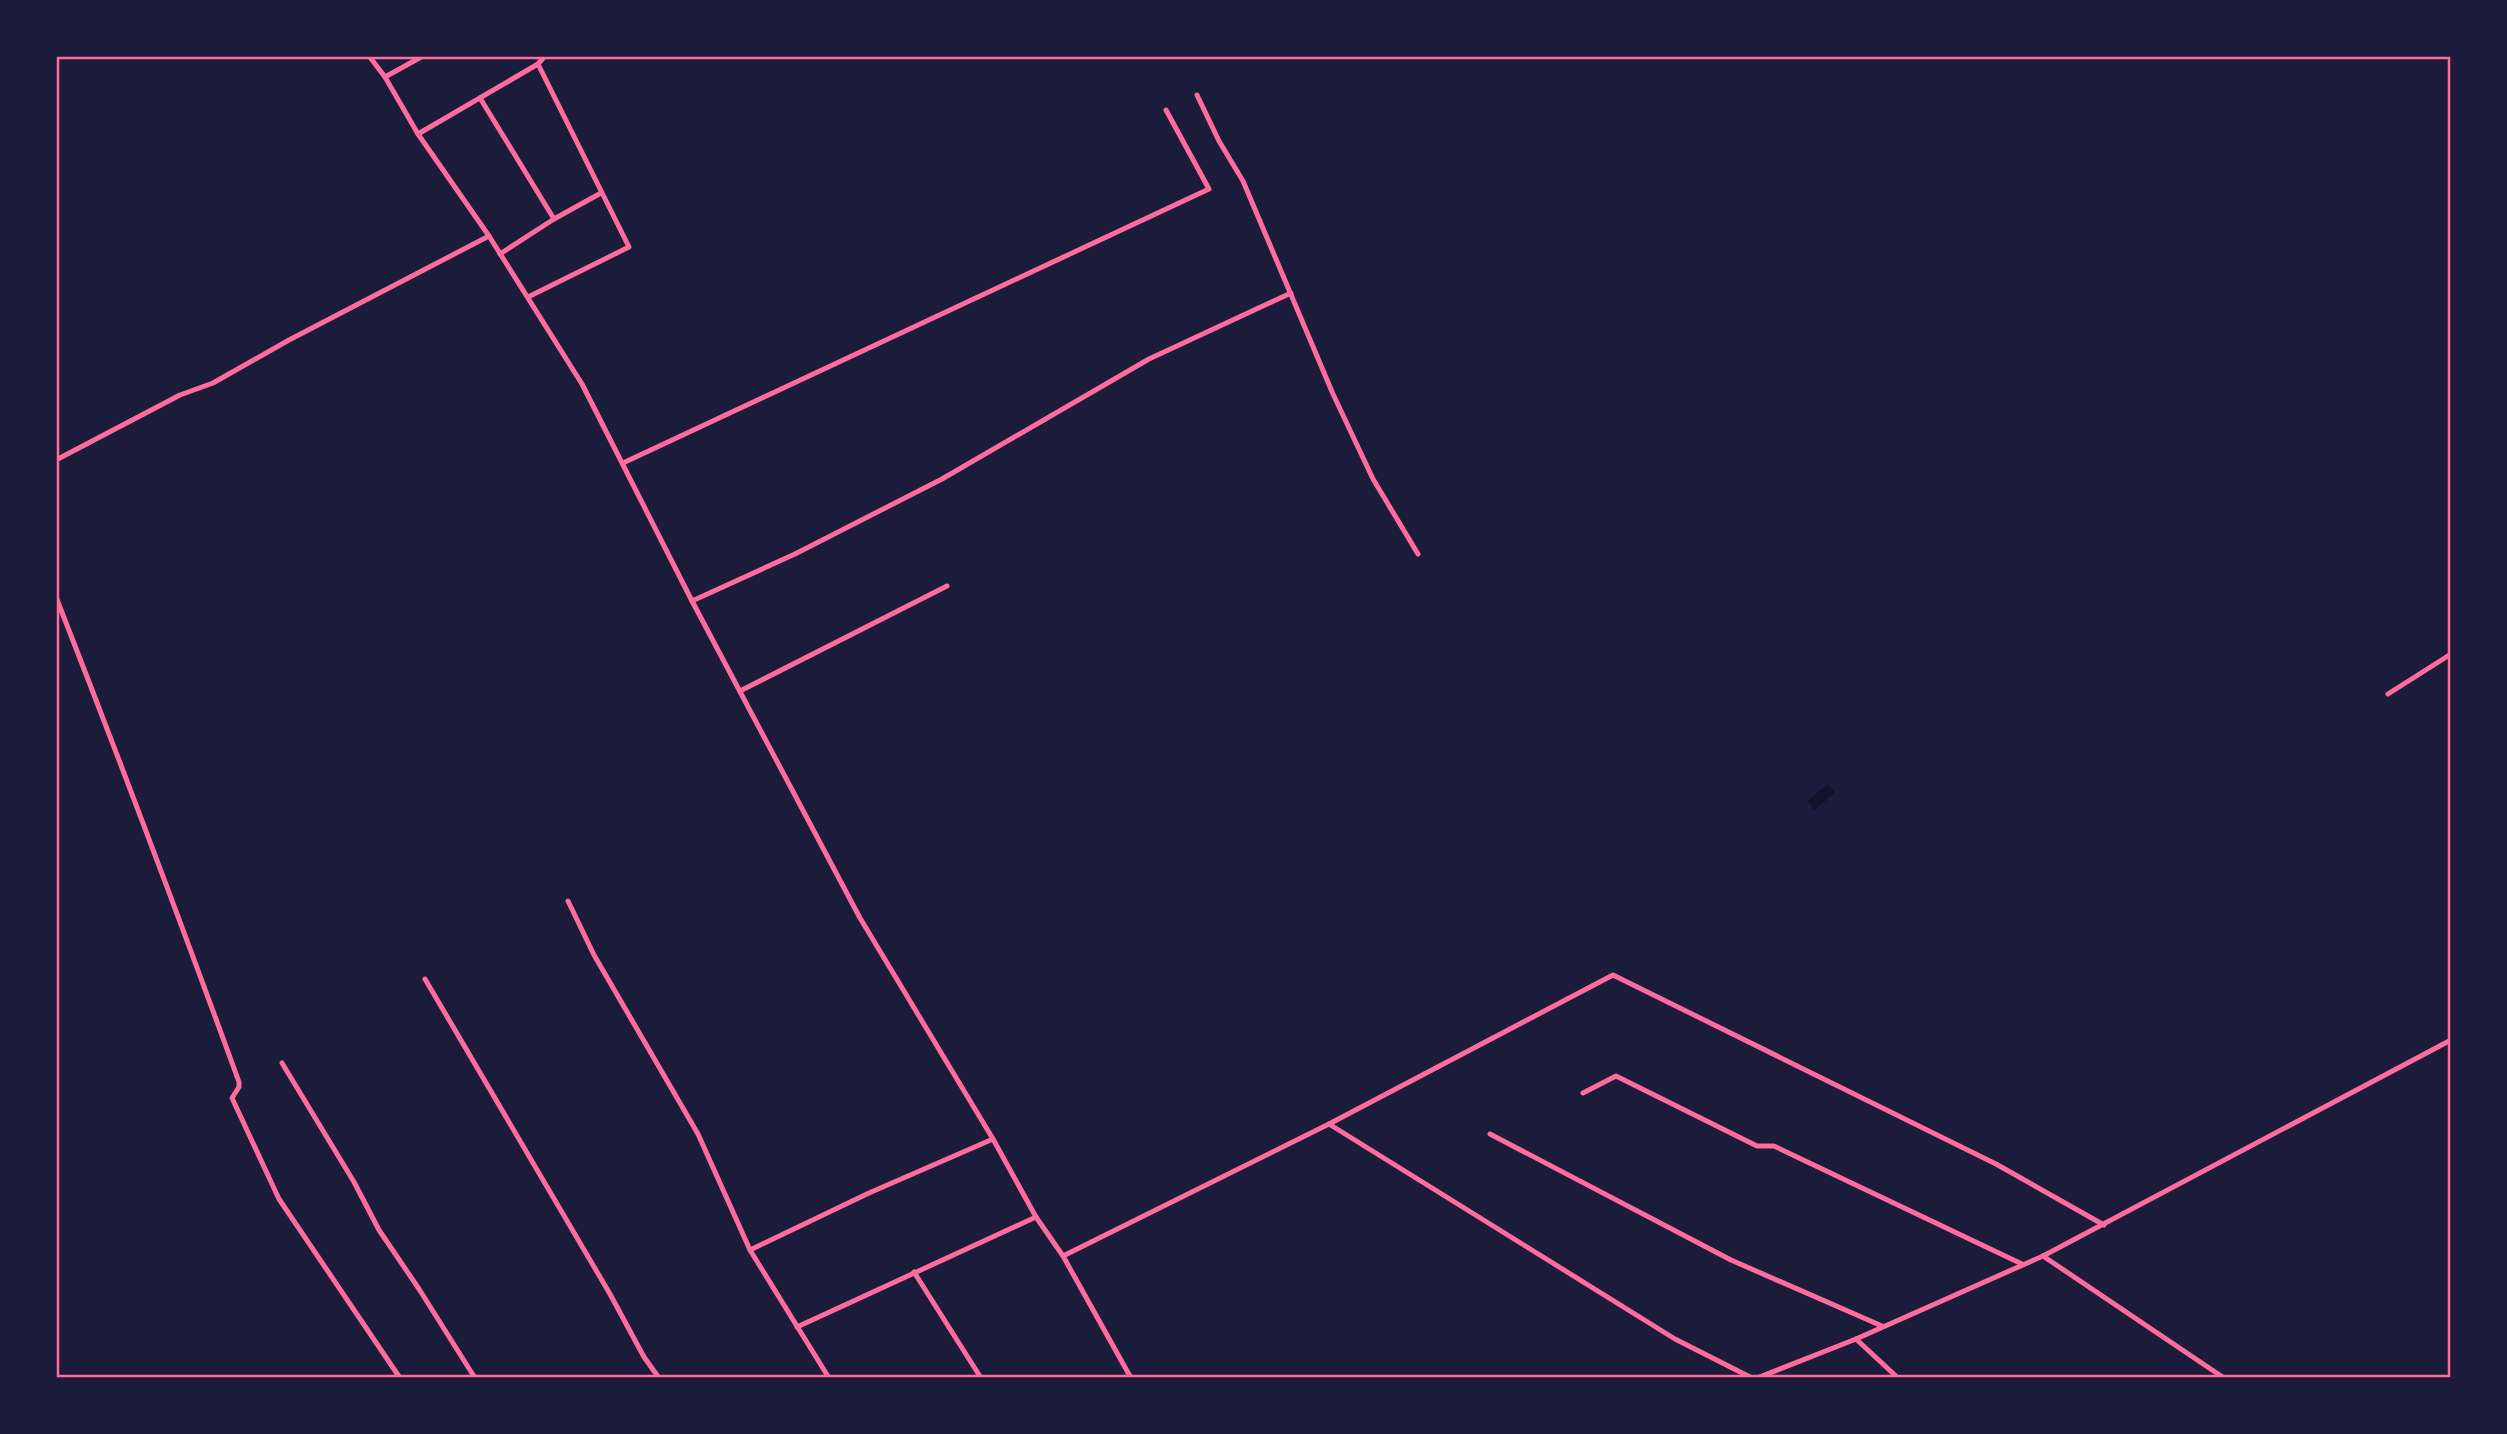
<svg xmlns="http://www.w3.org/2000/svg" width="2507" height="1434" viewBox="0 0 2507 1434" font-family="Lora,serif">
<style>
.water{fill:#12122b}
.lines{fill:none;stroke-linecap:round;stroke-linejoin:round}
.minor{stroke:#ff6b9d;stroke-width:5}
.neatline{fill:none;stroke:#ff6b9d;stroke-width:2.5}
</style>
<rect width="100%" height="100%" fill="#1b1b3a"/>
<path class="water" d="M1828,784l7,9 -21,17 -7,-9z"/>
<g class="lines">
<g class="minor">
<path d="M369,56l16,21 33,57 71,102 93,148 110,217 168,317 133,221 43,78 27,39 68,122"/>
<path d="M385,77l38,-21"/>
<path d="M1197,95l22,46 24,40 90,213 40,85 45,75"/>
<path d="M480,98l74,121"/>
<path d="M418,134l120,-70 7,-8"/>
<path d="M500,254l54,-35 47,-26"/>
<path d="M528,297l101,-50 -91,-183"/>
<path d="M56,460l124,-65 33,-12 76,-43 200,-104"/>
<path d="M623,463l586,-274 -43,-79"/>
<path d="M56,597c63,161 124,323 183,485v5l-7,11 47,101 121,179"/>
<path d="M692,601l103,-47 147,-75 207,-120 142,-66"/>
<path d="M740,691l207,-105"/>
<path d="M2388,694l63,-40"/>
<path d="M568,901l26,54 104,179 52,116 79,128"/>
<path d="M425,979l185,315 34,63 15,21"/>
<path d="M282,1063l72,119 25,48 40,59 56,89"/>
<path d="M1583,1093l33,-17 141,70h17l248,118"/>
<path d="M1329,1124l346,215 77,39"/>
<path d="M1490,1134l241,126 151,66"/>
<path d="M750,1250l119,-57 124,-54"/>
<path d="M1063,1256l266,-132 284,-149 383,189 108,61"/>
<path d="M2043,1256l181,122"/>
<path d="M914,1272l67,106"/>
<path d="M797,1327l239,-110"/>
<path d="M1856,1339l42,39"/>
<path d="M1757,1378l99,-39 187,-83 408,-216"/>
</g>
</g>
<rect width="2507" height="1434" fill="none" stroke="#1b1b3a" stroke-width="116"/>
<rect x="58" y="58" width="2391" height="1318" class="neatline"/>
</svg>
